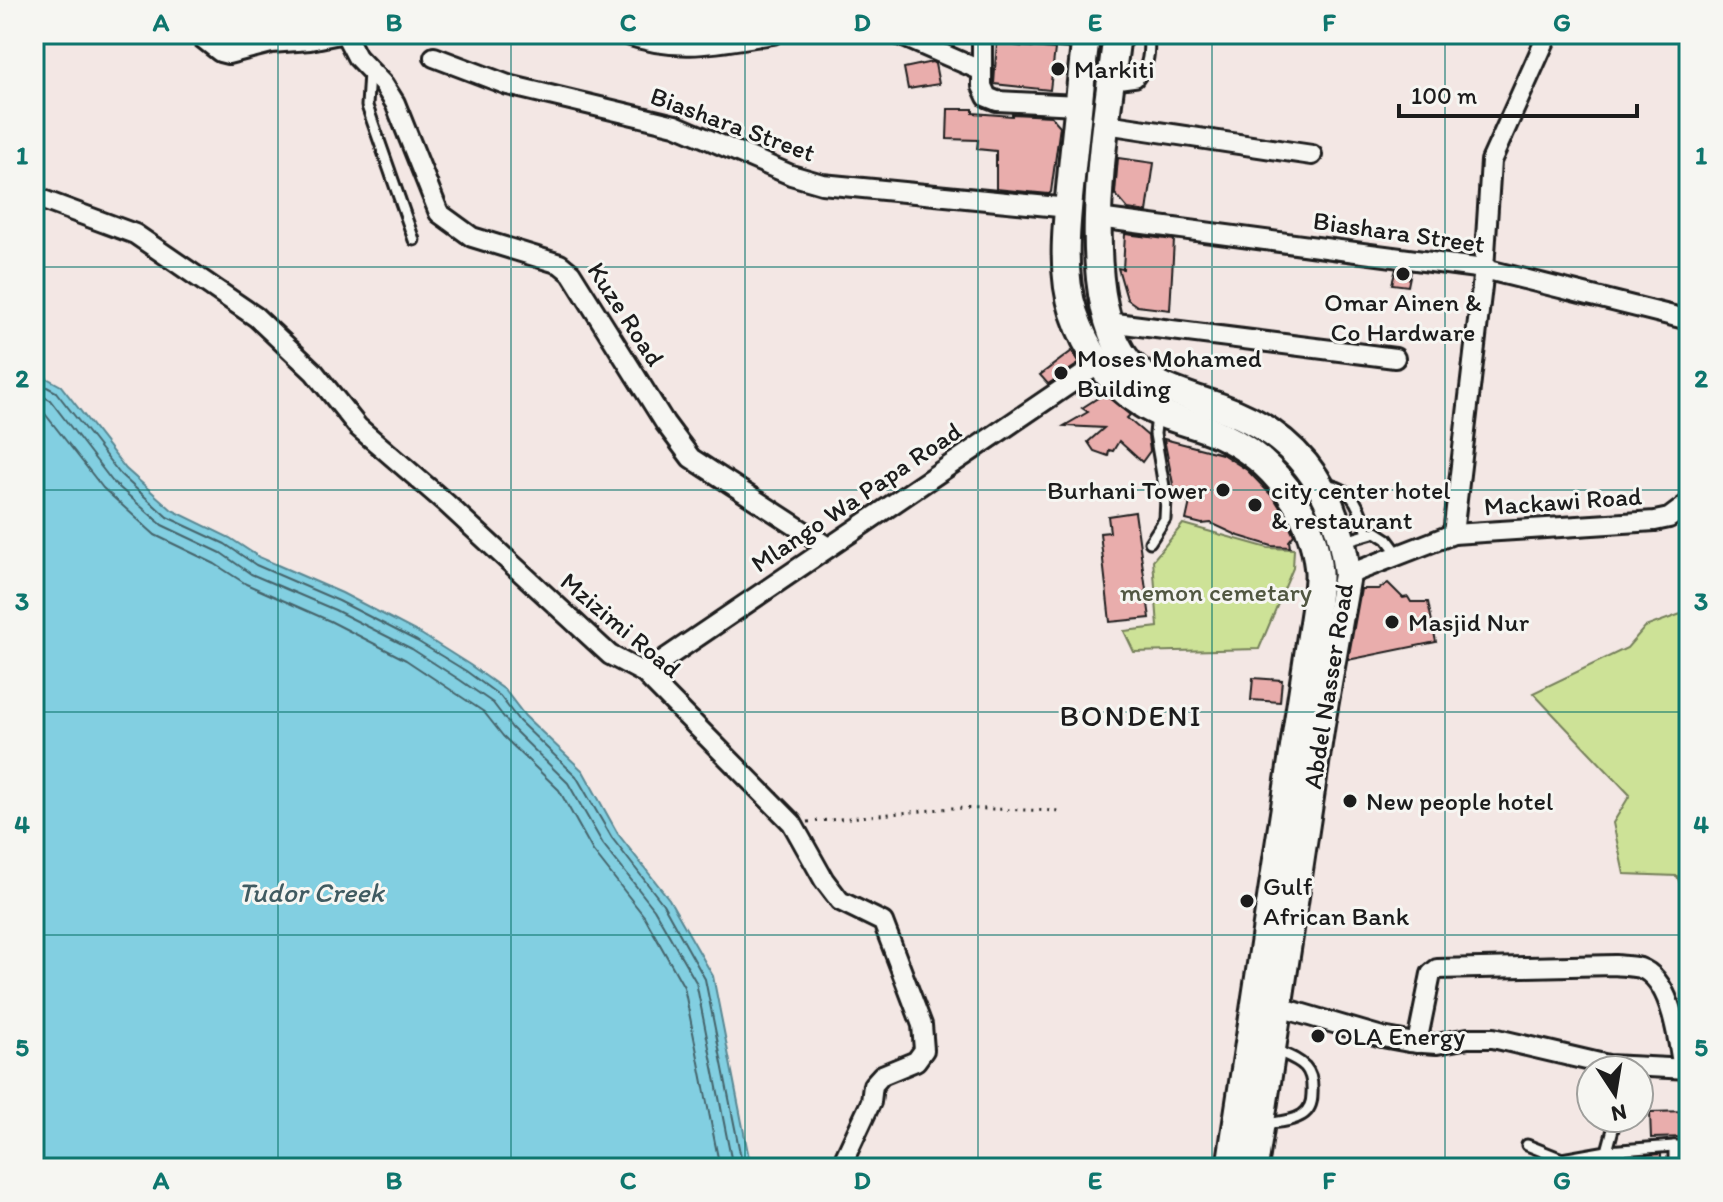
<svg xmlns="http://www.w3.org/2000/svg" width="1723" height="1202" viewBox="0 0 1723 1202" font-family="Itim,sans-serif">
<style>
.green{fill:#cde297;stroke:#747f5a;stroke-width:2}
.water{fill:#82cfe1;stroke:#598792;stroke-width:2}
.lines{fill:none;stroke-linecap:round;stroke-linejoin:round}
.shore{stroke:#45646b;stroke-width:2}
.building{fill:#e9adac;stroke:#1c1c1c;stroke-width:2}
.lane-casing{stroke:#1c1c1c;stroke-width:15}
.street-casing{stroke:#1c1c1c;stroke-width:24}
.secondary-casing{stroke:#1c1c1c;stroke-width:32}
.path{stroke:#1c1c1c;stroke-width:3;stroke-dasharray:2 6;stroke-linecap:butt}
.lane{stroke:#f6f6f2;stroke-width:9}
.street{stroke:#f6f6f2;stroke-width:18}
.secondary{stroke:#f6f6f2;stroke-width:26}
.grid{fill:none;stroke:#0f766e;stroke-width:2;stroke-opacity:0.55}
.poi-dot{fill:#1c1c1c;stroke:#f6f6f2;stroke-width:3}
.labels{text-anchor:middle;stroke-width:6;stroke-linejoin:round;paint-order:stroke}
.poi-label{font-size:26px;fill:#1c1c1c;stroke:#f6f6f2;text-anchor:start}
.street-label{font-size:26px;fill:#1c1c1c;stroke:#f6f6f2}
.park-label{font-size:26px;fill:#515741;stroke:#f6f6f2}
.water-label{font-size:28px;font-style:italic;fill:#405b61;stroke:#f6f6f2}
.quarter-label{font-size:30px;letter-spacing:2px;fill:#1c1c1c;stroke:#f6f6f2}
.neatline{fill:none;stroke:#0f766e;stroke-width:3}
.grid-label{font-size:26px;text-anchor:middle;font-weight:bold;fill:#0f766e}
</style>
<rect width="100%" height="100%" fill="#f3e7e4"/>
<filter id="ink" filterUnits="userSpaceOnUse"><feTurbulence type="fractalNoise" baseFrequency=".0125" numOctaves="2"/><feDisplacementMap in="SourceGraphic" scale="16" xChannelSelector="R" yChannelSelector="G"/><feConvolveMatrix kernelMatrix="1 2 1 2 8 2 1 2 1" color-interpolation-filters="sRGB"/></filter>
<g filter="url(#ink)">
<g class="green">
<path d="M1183,524l85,24 26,1 -1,19 -34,81 -125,3 -10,-21 34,-4 -5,-67z"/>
<path d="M1689,611v293l-12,-28 -53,-2 -11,-51 17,-28 -97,-102 94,-45 18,-21z"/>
</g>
<path class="water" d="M34,371l27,15 65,83 46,41 58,28 29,19 83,36 79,41 49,31 35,25 20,26 58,55 35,63 51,65 44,77 38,192h-717z"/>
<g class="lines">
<g class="shore">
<path d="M34,380l22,12 64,82 47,43 58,27 31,21 83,36 78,40 49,30 34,25 19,25 57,55 36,62 51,66 42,75 38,189"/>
<path d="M34,392l16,8 62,81 50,44 59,28 30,21 84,36 77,39 48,31 33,23 19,25 56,55 35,61 51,65 42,73 37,186"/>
<path d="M34,405l8,5 61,78 52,47 60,29 31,20 84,37 76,39 78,52 19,24 56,54 34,61 51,65 40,71 36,181"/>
</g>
</g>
<g class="building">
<path d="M997,41l21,5 37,3 -5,41 -56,-6z"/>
<path d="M932,62l3,2 4,20 -31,5 -4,-21z"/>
<path d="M948,109h25v4l39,3v-2l39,2 9,10 -9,66 -2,2 -53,-5v-38l-19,-2 1,-9 -31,-1z"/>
<path d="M1118,158l36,5 -7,49 -19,-3 -13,-15z"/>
<path d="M1125,234l49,6 -4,70 -33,-4 -10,-7 -9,-31 5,1z"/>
<path d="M1396,269l15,2 -3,15 -16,-2z"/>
<path d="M1072,351l8,12 -32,21 -8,-9z"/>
<path d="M1104,394l26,21 -3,3 21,18 2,15 -8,11 -23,-21 -6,10 -4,-1 -1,6 -14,-5 -6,-9 16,-14 -40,-2 24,-14 -6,-4z"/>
<path d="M1164,439l58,15 25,16 27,28 10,16 10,21 -5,6 1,6 -18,-1 -33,-10 -28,-13 -9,1 -16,-4 4,-18 -14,-3z"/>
<path d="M1135,512l15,106 -40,4 -10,-89 10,-1 -2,-16z"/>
<path d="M1388,583l15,15 5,-1 3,5h17l8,40 -88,18 13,-71h18z"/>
<path d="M1253,678l29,2 -2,22 -29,-2z"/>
<path d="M1689,1111v26l-38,1 -1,-26z"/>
<path d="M1661,1154v14h-26v-12z"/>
</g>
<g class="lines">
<defs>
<g id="lane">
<path d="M369,72l-2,34 47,134"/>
<path d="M1115,84l22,-3c12,-15 13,-29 11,-47"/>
<path d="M1324,484c32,5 34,22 44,49"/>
<path d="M1345,541l31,-9 11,7 12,16"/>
<path d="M1150,542l15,-23 1,-21 -11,-64 2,-19"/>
<path d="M1264,1124c13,-2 27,-2 38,-9 8,-5 10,-12 10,-21 2,-30 -13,-33 -37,-44"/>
<path d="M1527,1145l35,14 45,-8 9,-33"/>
<path d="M1607,1151l67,-5"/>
<path d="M1674,1168v-22h15"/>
</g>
<g id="street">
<path d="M197,34l23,18 8,2 43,-11 39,-3 30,-6"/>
<path d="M345,34l12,23 26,27 12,19 44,110 33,24 88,27 11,9 94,150 26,35 137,89"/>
<path d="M624,34c55,19 93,9 149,0"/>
<path d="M897,34l85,37"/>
<path d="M982,34v52l5,11 10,4 81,4"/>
<path d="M1019,34l66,5"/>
<path d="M434,57l74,28 167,40 116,50 31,9 247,24"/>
<path d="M1106,124l206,31"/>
<path d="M34,195l9,5 92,34 121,83 58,55 44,55 88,76 164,152 34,18 148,150 32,57 16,21 43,21 39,103 2,25 -8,11 -34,14 -9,10 -2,17 -30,64"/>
<path d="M1098,218l386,51 205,51"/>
<path d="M1108,322l287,36"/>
<path d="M1453,534l31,-265 7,-108 57,-127"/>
<path d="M1347,575l106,-41 202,-13 14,-3 20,-15"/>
<path d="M644,673l455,-309"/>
<path d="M1279,1007l103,30 27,5 28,2 31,-6h25l115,27 81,4"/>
<path d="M1417,1043l14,-69 6,-5 178,-4c8,1 17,1 25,3 32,11 38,73 43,101"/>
</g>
<g id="secondary">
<path d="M1086,34c-5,44 -9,89 -14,134 -4,45 -13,100 2,145 12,36 35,71 68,91 23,15 54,19 79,31 51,24 91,75 97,132 2,11 -1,24 -2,36l-86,565"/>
<path d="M1117,34c-10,84 -40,244 4,318 20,33 65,43 99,55 79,28 119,86 127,168l-26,149 -67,444"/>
</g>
</defs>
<use href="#lane" class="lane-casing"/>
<use href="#street" class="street-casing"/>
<use href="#secondary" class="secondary-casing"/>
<path class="path" d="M808,822l144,-14 111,3"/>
<use href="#lane" class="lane"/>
<use href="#street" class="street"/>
<use href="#secondary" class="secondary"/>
</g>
</g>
<path class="grid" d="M278,34v1134M511,34v1134M745,34v1134M978,34v1134M1212,34v1134M1445,34v1134M34,267h1655M34,490h1655M34,712h1655M34,935h1655"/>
<g class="poi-dot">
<circle cx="1058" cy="69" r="8"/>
<circle cx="1403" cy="274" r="8"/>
<circle cx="1061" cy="373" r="8"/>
<circle cx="1223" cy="490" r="8"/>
<circle cx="1255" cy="505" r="8"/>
<circle cx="1392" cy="622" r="8"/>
<circle cx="1350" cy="801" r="8"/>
<circle cx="1247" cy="901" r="8"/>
<circle cx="1318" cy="1036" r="8"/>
</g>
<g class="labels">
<g class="poi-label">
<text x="1074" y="78">Markiti</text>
<text x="1403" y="311" text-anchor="middle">Omar Ainen &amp;<tspan x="1403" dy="30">Co Hardware</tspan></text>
<text x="1077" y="367">Moses Mohamed<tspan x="1077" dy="30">Building</tspan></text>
<text x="1207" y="499" text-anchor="end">Burhani Tower</text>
<text x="1271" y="499">city center hotel<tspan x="1271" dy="30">&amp; restaurant</tspan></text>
<text x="1408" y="631">Masjid Nur</text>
<text x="1366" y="810">New people hotel</text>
<text x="1263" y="895">Gulf<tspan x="1263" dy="30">African Bank</tspan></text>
<text x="1334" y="1045">OLA Energy</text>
</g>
<g class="street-label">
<text transform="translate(733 124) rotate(20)" y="9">Biashara Street</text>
<text transform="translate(1399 232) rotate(8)" y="9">Biashara Street</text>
<text transform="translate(626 314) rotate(57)" y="9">Kuze Road</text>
<text transform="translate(856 497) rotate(-34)" y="9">Mlango Wa Papa Road</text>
<text transform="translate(1563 501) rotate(-4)" y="9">Mackawi Road</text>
<text transform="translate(621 625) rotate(40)" y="9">Mzizimi Road</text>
<text transform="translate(1328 686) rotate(-81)" y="9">Abdel Nasser Road</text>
</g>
<g class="park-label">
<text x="1216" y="601">memon cemetary</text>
</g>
<g class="water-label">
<text x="311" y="902">Tudor Creek</text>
</g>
<g class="quarter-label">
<text x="1131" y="726">BONDENI</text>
</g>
</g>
<rect width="1723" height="1202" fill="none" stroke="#f6f6f2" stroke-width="88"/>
<g transform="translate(1615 1094) rotate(168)"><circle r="38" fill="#f6f6f2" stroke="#9f9f9c" stroke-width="2"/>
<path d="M0-6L14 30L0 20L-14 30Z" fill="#1c1c1c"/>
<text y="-12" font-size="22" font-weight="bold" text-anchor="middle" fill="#1c1c1c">N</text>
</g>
<path d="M1399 104v12h238v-12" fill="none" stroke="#1c1c1c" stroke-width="4"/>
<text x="1411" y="104" font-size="24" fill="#1c1c1c" stroke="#f6f6f2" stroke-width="6" paint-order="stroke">100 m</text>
<rect x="44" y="44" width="1635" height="1114" class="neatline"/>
<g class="grid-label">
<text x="161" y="31">A</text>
<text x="394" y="31">B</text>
<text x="628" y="31">C</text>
<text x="862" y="31">D</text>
<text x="1095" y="31">E</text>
<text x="1329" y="31">F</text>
<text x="1562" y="31">G</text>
<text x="22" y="164">1</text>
<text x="1701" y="164">1</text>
<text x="22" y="387">2</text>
<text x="1701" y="387">2</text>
<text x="22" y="610">3</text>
<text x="1701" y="610">3</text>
<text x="22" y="833">4</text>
<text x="1701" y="833">4</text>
<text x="22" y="1056">5</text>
<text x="1701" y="1056">5</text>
<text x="161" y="1189">A</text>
<text x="394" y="1189">B</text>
<text x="628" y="1189">C</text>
<text x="862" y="1189">D</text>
<text x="1095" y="1189">E</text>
<text x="1329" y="1189">F</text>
<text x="1562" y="1189">G</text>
</g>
</svg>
